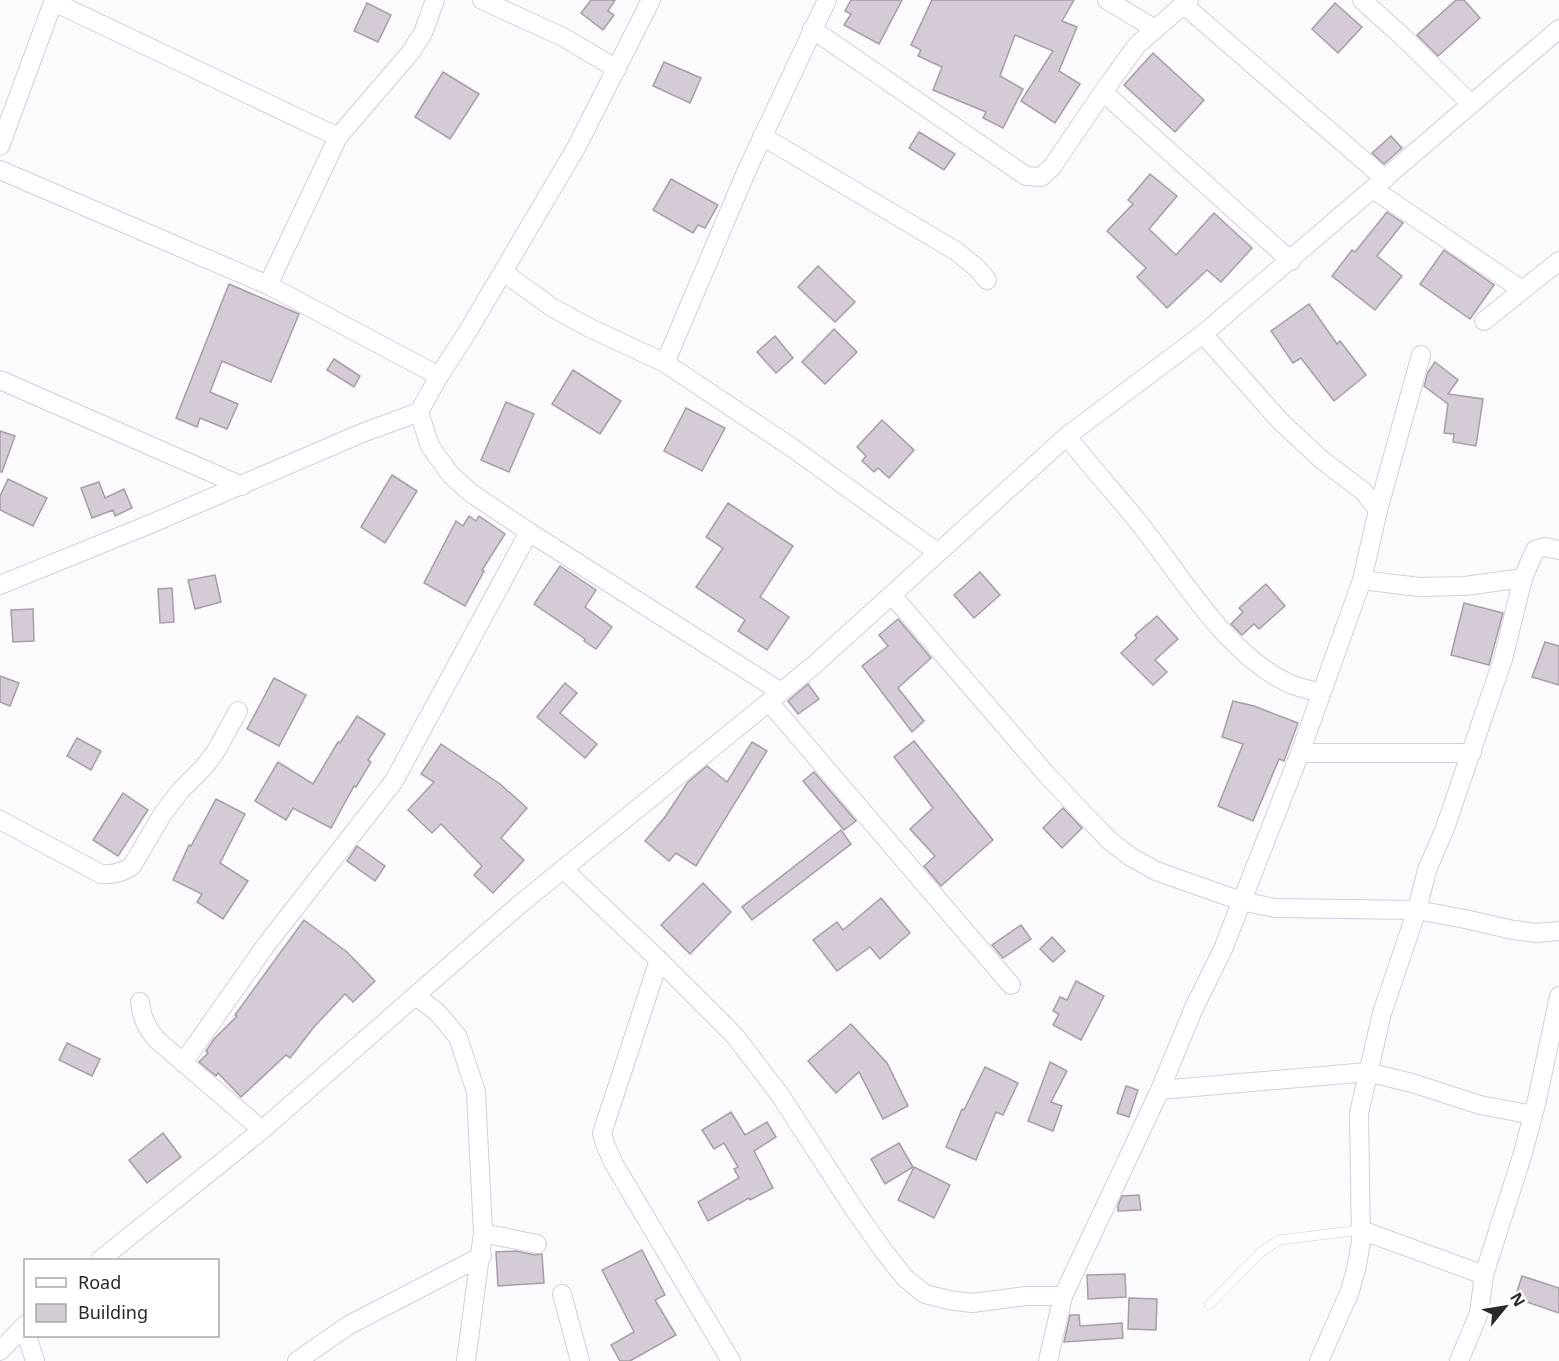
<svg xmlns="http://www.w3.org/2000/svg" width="1559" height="1361" viewBox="0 0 1559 1361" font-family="'Noto Sans',sans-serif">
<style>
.building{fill:#d5cbd7;stroke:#a79da8;stroke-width:1.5}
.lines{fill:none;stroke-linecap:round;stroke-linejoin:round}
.lane-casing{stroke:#d1cfdd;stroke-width:10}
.street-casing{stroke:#d1cfdd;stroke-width:20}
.lane{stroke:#fff;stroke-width:9}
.street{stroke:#fff;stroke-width:18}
</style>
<rect width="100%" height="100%" fill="#fbfbfe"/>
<g class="building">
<path d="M591,0h24l-7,11 6,4 -11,15 -22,-17z"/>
<path d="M851,0h51l-23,44 -35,-19 7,-11 -6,-3z"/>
<path d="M932,0h142l-12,21 15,6 -18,44 21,13 -25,39 -34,-22 32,-50 -38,-16 -15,41 23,13 -20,39 -20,-10 3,-6 -53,-22 9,-23 -24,-11 3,-6 -10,-5z"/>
<path d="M1456,0h8l16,18 -42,38 -21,-21z"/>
<path d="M367,3l24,12 -13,27 -24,-11z"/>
<path d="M1335,3l27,24 -24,26 -26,-24z"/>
<path d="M1153,53l51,47 -29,32 -51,-47z"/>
<path d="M664,62l37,16 -11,25 -37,-17z"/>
<path d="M443,72l36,22 -29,45 -35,-22z"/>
<path d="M919,132l36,22 -11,16 -35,-22z"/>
<path d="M1391,136l11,12 -18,16 -12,-11z"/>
<path d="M1150,174l27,22 -28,33 27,26 38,-42 38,35 -31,34 -14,-12 -40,38 -30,-31 9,-9 -39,-37 26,-27 -5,-4z"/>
<path d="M671,179l47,26 -13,23 -7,-3 -5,8 -40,-23z"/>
<path d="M1387,212l16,11 -26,33 25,20 -27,34 -43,-34 20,-26 3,2z"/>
<path d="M1444,250l50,35 -24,34 -50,-35z"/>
<path d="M818,266l37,36 -20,20 -37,-35z"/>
<path d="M229,284l70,30 -28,68 -49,-21 -12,31 28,12 -11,25 -27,-11 -3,9 -21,-9z"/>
<path d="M1309,304l28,40 3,-3 26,34 -32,26 -33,-43 -8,5 -22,-32z"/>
<path d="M834,329l23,23 -32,32 -23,-22z"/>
<path d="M775,336l18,22 -17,15 -19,-21z"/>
<path d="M334,359l26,17 -6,11 -27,-17z"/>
<path d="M1435,362l23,18 -10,14 35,5 -7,47 -23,-4 1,-8 -10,-1 4,-29 -24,-18 4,-14z"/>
<path d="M573,370l48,31 -21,33 -48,-30z"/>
<path d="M506,402l28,12 -25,58 -28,-12z"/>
<path d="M686,408l39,20 -23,43 -38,-20z"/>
<path d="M882,420l32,30 -25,28 -11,-10 -4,4 -12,-11 4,-5 -9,-9z"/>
<path d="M0,431l15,5 -13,36h-2z"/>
<path d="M392,475l25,16 -32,52 -24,-16z"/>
<path d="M8,479l39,19 -14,28 -33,-16v-14z"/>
<path d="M99,482l6,16 19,-9 8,19 -17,8 -2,-6 -21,8 -11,-30z"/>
<path d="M728,503l65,43 -33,51 29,20 -22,33 -29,-19 7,-11 -49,-33 27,-39 -17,-11z"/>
<path d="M469,516l7,5 3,-5 26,18 -23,36 2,1 -19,35 -41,-23 32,-62 7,5z"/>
<path d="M560,566l36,24 -11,17 27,20 -16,22 -12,-8 1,-2 -51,-35z"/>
<path d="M980,572l20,23 -26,23 -20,-23z"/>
<path d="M215,575l6,27 -26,7 -7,-29z"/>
<path d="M1266,584l19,22 -26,23 -5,-5 -12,11 -11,-11 12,-12 -4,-4z"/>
<path d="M172,588l2,34 -14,1 -2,-34z"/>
<path d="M1464,603l39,10 -14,52 -38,-10z"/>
<path d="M33,609l1,32 -21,1 -2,-32z"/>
<path d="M1157,616l21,23 -23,21 12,12 -14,13 -32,-32 16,-15 -2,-3z"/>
<path d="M898,619l33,39 -33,30 26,33 -12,11 -50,-66 26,-20 -9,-11z"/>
<path d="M1545,642l14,4v39l-27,-8z"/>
<path d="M0,676l19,7 -9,23 -10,-4z"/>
<path d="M274,678l32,17 -27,51 -32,-17z"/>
<path d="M565,683l12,10 -17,20 37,31 -12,14 -48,-41z"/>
<path d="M808,684l11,15 -21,15 -10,-13z"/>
<path d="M1233,701l21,5 44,17 -14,38 -5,-2 -26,62 -35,-15 25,-62 -21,-7z"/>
<path d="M357,716l28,18 -17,26 3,2 -15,25 -2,-1 -23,42 -38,-20 -7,12 -31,-19 23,-39 35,22 25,-42 2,1z"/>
<path d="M77,738l24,13 -10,19 -24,-14z"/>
<path d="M914,741l79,99 -52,46 -17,-20 11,-10 -25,-27 23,-21 -39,-51z"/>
<path d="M752,742l15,9 -71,115 -20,-13 -7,8 -24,-20 20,-24 23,-35 19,-16 20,16z"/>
<path d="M441,744l59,40 27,24 -26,30 23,22 -31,33 -19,-18 8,-9 -41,-42 -9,9 -24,-23 26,-28 -13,-8z"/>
<path d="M814,772l42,49 -12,9 -41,-49z"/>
<path d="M123,793l25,17 -30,46 -25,-16z"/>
<path d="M216,799l29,15 -25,49 28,18 -25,38 -26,-17 5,-8 -29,-14 16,-35 2,1z"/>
<path d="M1063,808l19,20 -20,20 -19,-20z"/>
<path d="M841,830l10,14 -99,76 -10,-13z"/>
<path d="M357,846l28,20 -10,15 -28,-20z"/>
<path d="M703,883l28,29 -41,42 -29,-29z"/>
<path d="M881,898l29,35 -30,26 -10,-12 -33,24 -24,-31 24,-18 6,8z"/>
<path d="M304,920l43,32 28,29 -22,21 -8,-8 -31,33 -24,31 -4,-3 -45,42 -23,-24 -2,3 -17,-14 9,-9 -2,-2 8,-12 23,-23 -2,-1z"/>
<path d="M1021,925l10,14 -28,19 -11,-13z"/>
<path d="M1052,937l13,14 -12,11 -13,-13z"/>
<path d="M1076,981l28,15 -23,44 -28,-15 6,-11 -6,-3 7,-14 7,3z"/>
<path d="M851,1024l36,39 21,43 -25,13 -24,-47 -23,21 -28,-32z"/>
<path d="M67,1043l33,16 -8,17 -33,-16z"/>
<path d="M1050,1062l17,9 -16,31 11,4 -9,25 -25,-10z"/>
<path d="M985,1067l33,16 -15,32 -7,-3 -20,48 -30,-13 16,-38 2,1z"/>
<path d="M1126,1086l12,4 -9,27 -12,-4z"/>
<path d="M731,1112l14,23 22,-13 9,15 -22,14 19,37 -23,12 -1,-2 -41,23 -10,-19 41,-24 -5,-9 4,-2 -14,-24 -10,6 -12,-19z"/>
<path d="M163,1133l18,24 -34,26 -18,-23z"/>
<path d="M899,1143l14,24 -28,17 -14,-25z"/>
<path d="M914,1167l36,18 -16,33 -36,-18z"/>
<path d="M1139,1195l2,15 -23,1v-5l4,-10z"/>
<path d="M642,1250l23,45 -10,5 21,35 -46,26h-10l-9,-16 23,-13 -32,-62z"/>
<path d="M516,1251l19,4 7,-1 2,29 -46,3 -2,-34z"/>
<path d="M1125,1274l1,23 -38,2 -1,-24z"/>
<path d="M1522,1276l37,12v25l-44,-15z"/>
<path d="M1129,1298l28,1 -1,31 -28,-1z"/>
<path d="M1070,1315h9l1,11 42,-3 1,15 -59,4z"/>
</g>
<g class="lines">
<defs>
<path id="lane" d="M1209,1305l52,-53 18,-12 82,-10"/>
<g id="street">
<path d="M482,0l81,37 54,32"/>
<path d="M1107,0l48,29"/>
<path d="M1189,0l-52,45 -34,47 188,169"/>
<path d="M1362,0l41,37 68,67"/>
<path d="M54,2l284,135"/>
<path d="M1184,5l201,174"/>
<path d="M812,29l214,147 15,1 11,-10 51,-75"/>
<path d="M762,136l194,115 21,17 10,12"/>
<path d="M0,146l54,-146"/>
<path d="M0,170l268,115 171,91"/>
<path d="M1373,189l149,101"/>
<path d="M503,272l50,36 37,20 75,35 126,84 146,105"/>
<path d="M268,285l70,-148 72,-84 13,-20 12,-33"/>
<path d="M1484,321l75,-60"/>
<path d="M1203,334l77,87 42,39 41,31 15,19"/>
<path d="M665,363l82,-193 80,-170"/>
<path d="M0,380l242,106"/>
<path d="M419,412l11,34 20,28 21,19 58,39 252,160"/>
<path d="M1067,436c24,32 52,61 76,92 42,53 83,126 147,156 10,4 21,6 31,9"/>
<path d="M1362,580l57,7 46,-1 58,-8 12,-28 9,-3 15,3"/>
<path d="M0,585l148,-60 214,-92 57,-21 20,-36 29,-45 108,-183 75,-148"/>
<path d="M892,595l155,180 34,36 29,30 21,16 25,14 85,30 34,7 142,2 48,9 48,11 23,3 23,-2"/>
<path d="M769,702l242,283"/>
<path d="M1300,753h172"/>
<path d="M0,820l101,54c12,1 21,-1 31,-8l30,-51 18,-24 25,-25 11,-15 22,-40"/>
<path d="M563,869l96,91 76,76 45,59 74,114 29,41 22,28 20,16 24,6 23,3 54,-7h37"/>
<path d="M659,960l-57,173 3,11 9,20 117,197"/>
<path d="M416,996l22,17 20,24 18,55 7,141 -17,128"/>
<path d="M140,1002c2,16 6,25 17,38l105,90"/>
<path d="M183,1063l83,-118 128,-164 135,-249"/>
<path d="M1160,1090l207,-18 45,11 68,22 53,10"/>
<path d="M1361,1230l123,45 -5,38 -20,48"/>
<path d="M483,1233l54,11"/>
<path d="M100,1260l162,-130 257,-225 294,-239 254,-230 136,-102 356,-305"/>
<path d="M1484,1275l39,-122 14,-53 22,-104"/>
<path d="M562,1294l18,67"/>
<path d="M27,1336l8,25"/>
<path d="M0,1351l26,-27"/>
<path d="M297,1361l52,-36 133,-69"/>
<path d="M1048,1361l15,-65 97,-206 33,-80 30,-61 77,-196 62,-173 16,-70 43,-155"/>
<path d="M1319,1361l31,-70 7,-26 4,-24 -2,-128 23,-100 35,-103 10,-40 18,-42 58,-169 20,-81"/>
</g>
</defs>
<use href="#lane" class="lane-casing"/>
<use href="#street" class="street-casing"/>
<use href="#lane" class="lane"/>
<use href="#street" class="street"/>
</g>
<rect x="24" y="1259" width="195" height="78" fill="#ffffff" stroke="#a9a9ab" stroke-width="1.5"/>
<rect x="36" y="1278" width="30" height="9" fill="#ffffff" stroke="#a9a9ab" stroke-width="1.5"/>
<text x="78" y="1289" font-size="18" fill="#29282e">Road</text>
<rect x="36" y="1304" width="30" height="18" fill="#d5cbd7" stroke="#a9a9ab" stroke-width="1.5"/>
<text x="78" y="1319" font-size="18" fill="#29282e">Building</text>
<g transform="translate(1505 1307) rotate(60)" stroke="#ffffff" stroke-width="4.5" paint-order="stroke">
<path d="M0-4.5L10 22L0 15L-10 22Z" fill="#29282e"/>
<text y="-9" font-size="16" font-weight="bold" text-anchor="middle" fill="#29282e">N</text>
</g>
</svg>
